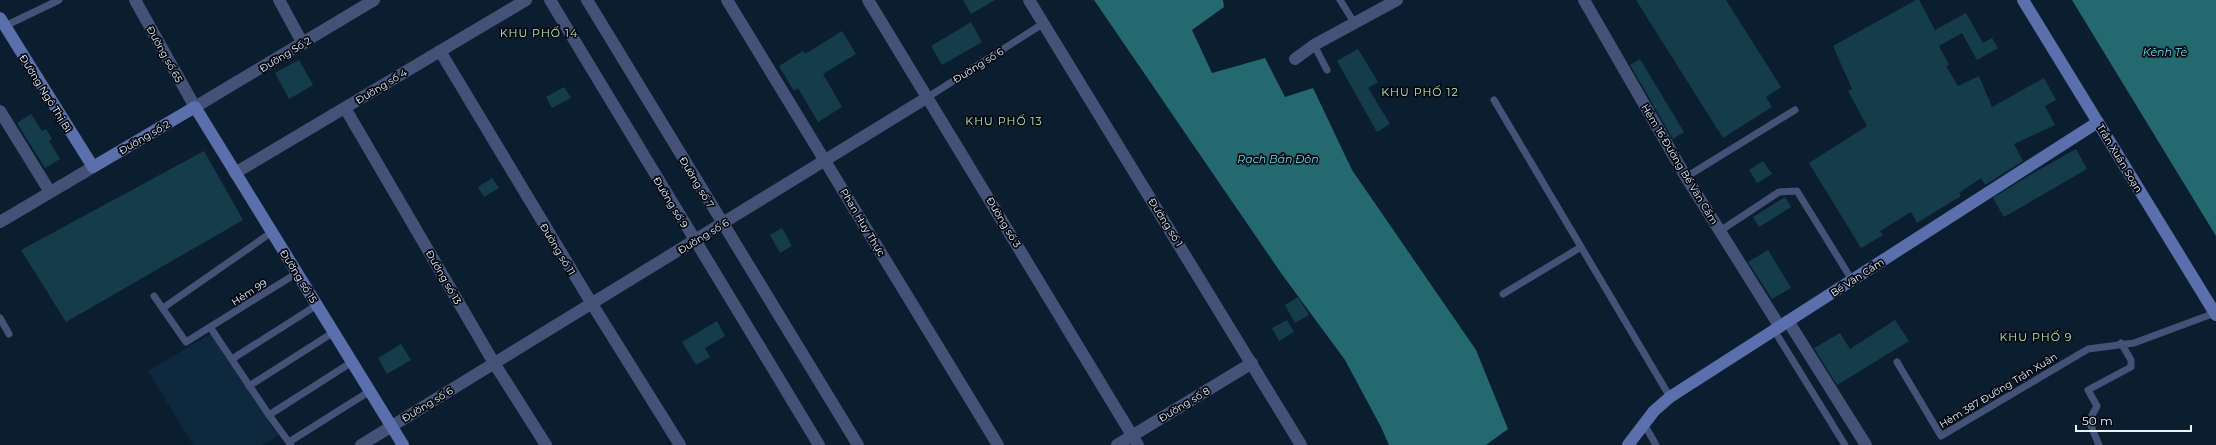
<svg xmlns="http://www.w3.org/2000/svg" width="2216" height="445" viewBox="0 0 2216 445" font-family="Montserrat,sans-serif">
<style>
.built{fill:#0e283e}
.water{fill:#246870}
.building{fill:#153c4b}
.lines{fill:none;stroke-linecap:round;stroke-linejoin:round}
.lane{stroke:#455278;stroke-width:7}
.street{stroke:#455278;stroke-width:12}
.secondary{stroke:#5b6fac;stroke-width:12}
.labels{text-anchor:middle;stroke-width:3.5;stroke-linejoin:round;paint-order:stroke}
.street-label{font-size:10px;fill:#e9f3fd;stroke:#030810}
.neighbourhood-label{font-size:11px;letter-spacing:1px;fill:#b7efb2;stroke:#030810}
.water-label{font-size:11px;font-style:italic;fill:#5ee0ef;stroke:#030810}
</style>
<rect width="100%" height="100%" fill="#0b1e30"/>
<path class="built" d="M212,333l67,102 -17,10h-69l-45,-74z"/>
<g class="water">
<path d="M1094,0h129l1,7 -32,23 20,43 53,-15 20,39 28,-9 39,82 124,180 32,79 -22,16h-97l-8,-18 -36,-67 -64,-87z"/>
<path d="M2072,0h144v236z"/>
</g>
<g class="building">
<path d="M963,0h32l-24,14z"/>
<path d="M1636,0h90l55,87 -15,10 6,10 -49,31z"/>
<path d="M1916,0h3l16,30 31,-17 17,30 9,-5 6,10 -21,12 -15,-27 -23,13 10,19 -3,1 12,20 21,-10 13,31 52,-29 12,22 -11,6 10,19 -41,19 9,17 -38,24 -4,-7 -22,15 2,3 -44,27 -6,-11 -31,19 3,4 -22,13 -52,-85 58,-37 -19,-35 4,-2 -19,-43z"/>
<path d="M971,22l11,20 -40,23 -11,-19z"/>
<path d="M842,31l14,23 -33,20 19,33 -24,15 -20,-34 -4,3 -15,-25 24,-15 2,3z"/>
<path d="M1358,49l20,33 -10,6 22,36 -13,8 -40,-71z"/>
<path d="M1640,59l44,73 -11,7 -43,-74z"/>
<path d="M299,60l14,25 -24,14 -14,-26z"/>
<path d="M564,87l7,11 -19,10 -6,-11z"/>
<path d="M31,114l11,17 4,-2 6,10 -3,2 11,18 -15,9 -28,-45z"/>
<path d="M2076,149l11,20 -83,48 -11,-19 37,-23z"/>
<path d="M204,151l39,69 -177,102 -45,-72z"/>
<path d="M1763,161l9,13 -15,9 -8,-13z"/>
<path d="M492,178l7,10 -15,9 -6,-10z"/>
<path d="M1785,197l6,10 -32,20 -6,-10z"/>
<path d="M782,228l10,18 -12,7 -10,-18z"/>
<path d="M1768,250l23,38 -19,11 -24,-37z"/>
<path d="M1298,297l11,18 -14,8 -10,-18z"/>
<path d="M1287,320l7,12 -15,9 -7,-13z"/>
<path d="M1895,320l14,21 -72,44 -23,-37 26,-15 10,16z"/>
<path d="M717,321l8,15 -20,12 5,9 -14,8 -14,-23z"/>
<path d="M401,344l10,16 -24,14 -9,-16z"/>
</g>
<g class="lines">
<g class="lane">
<path d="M1340,0l15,24"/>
<path d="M5,26l54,-26"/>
<path d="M1314,45l13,25"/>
<path d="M928,97l116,-74"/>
<path d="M1494,100l176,297"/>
<path d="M1686,177l109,-67"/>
<path d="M1720,231l59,-39 18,-1 55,89"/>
<path d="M1503,294l78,-47"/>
<path d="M154,296l32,46 24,-15 59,88 22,30"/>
<path d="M163,308l109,-76"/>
<path d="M0,318l9,16"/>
<path d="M210,327l87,-54"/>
<path d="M1774,330l71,115"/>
<path d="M232,359l85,-54"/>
<path d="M1897,362l44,74 147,-87 46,-6 81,-30"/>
<path d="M249,386l85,-54"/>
<path d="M269,415l83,-53"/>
<path d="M1644,424l12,21"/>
<path d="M289,442l81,-51"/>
<path d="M2099,445l-10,-24 8,-15 -9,-16 43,-23v-7l-10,-17"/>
</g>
<g class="street">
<path d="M135,0l60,107 179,-107"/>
<path d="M279,0l24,44"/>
<path d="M550,0l269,445"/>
<path d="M587,0l271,445"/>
<path d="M727,0l271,445"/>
<path d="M868,0l270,445"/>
<path d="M1029,0l272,445"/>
<path d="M1584,0l102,177 94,150"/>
<path d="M440,51l152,253 88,141"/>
<path d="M1295,59l19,-14 83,-45"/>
<path d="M345,108l149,255 52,82"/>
<path d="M0,111l50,81"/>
<path d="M235,173l291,-173"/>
<path d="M0,222l93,-55"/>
<path d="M1788,321l78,124"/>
<path d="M361,445l567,-348"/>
<path d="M1117,445l135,-82"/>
</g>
<g class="secondary">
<path d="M2023,0l193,315"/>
<path d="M0,18l93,149 102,-60 208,338"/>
<path d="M1628,445l26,-34 16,-14 428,-275"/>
</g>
</g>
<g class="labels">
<g class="street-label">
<text transform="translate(165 54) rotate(61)" y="4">Đường số 65</text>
<text transform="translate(285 54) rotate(-31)" y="4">Đường Số 2</text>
<text transform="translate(978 65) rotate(-32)" y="4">Đường số 6</text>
<text transform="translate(381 86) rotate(-31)" y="4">Đường số 4</text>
<text transform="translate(46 93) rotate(58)" y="4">Đường Ngô Thị Bì</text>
<text transform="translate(144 137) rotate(-30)" y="4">Đường số 2</text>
<text transform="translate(2120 158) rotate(59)" y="4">Trần Xuân Soạn</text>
<text transform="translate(1680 164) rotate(59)" y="4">Hẻm 16 Đường Bế Văn Cấm</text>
<text transform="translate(697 182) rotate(59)" y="4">Đường số 7</text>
<text transform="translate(671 202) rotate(59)" y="4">Đường số 9</text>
<text transform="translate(863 222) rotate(59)" y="4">Phan Huy Thực</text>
<text transform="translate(1004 222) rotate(59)" y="4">Đường số 3</text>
<text transform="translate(1166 222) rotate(58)" y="4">Đường số 1</text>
<text transform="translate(703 236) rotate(-31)" y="4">Đường số 6</text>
<text transform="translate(558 249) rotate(59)" y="4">Đường số 11</text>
<text transform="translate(299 276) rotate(58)" y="4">Đường số 15</text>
<text transform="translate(444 277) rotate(60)" y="4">Đường số 13</text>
<text transform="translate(1857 277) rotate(-33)" y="4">Bế Văn Cấm</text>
<text transform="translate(249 292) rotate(-32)" y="4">Hẻm 99</text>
<text transform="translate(1998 390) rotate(-31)" y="4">Hẻm 387 Đường Trần Xuân</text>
<text transform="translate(427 404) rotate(-31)" y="4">Đường số 6</text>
<text transform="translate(1184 404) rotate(-31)" y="4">Đường số 8</text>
</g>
<g class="neighbourhood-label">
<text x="539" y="37">KHU PHỐ 14</text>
<text x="1420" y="96">KHU PHỐ 12</text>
<text x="1004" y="125">KHU PHỐ 13</text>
<text x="2036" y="341">KHU PHỐ 9</text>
</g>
<g class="water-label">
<text x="2165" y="56">Kênh Tẻ</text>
<text x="1278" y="163">Rạch Bần Đôn</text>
</g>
</g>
<path d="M2076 425v6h115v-6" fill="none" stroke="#e9f3fd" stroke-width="2"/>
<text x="2082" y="425" font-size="12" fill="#e9f3fd" stroke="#030810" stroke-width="3" paint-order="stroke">50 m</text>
</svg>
